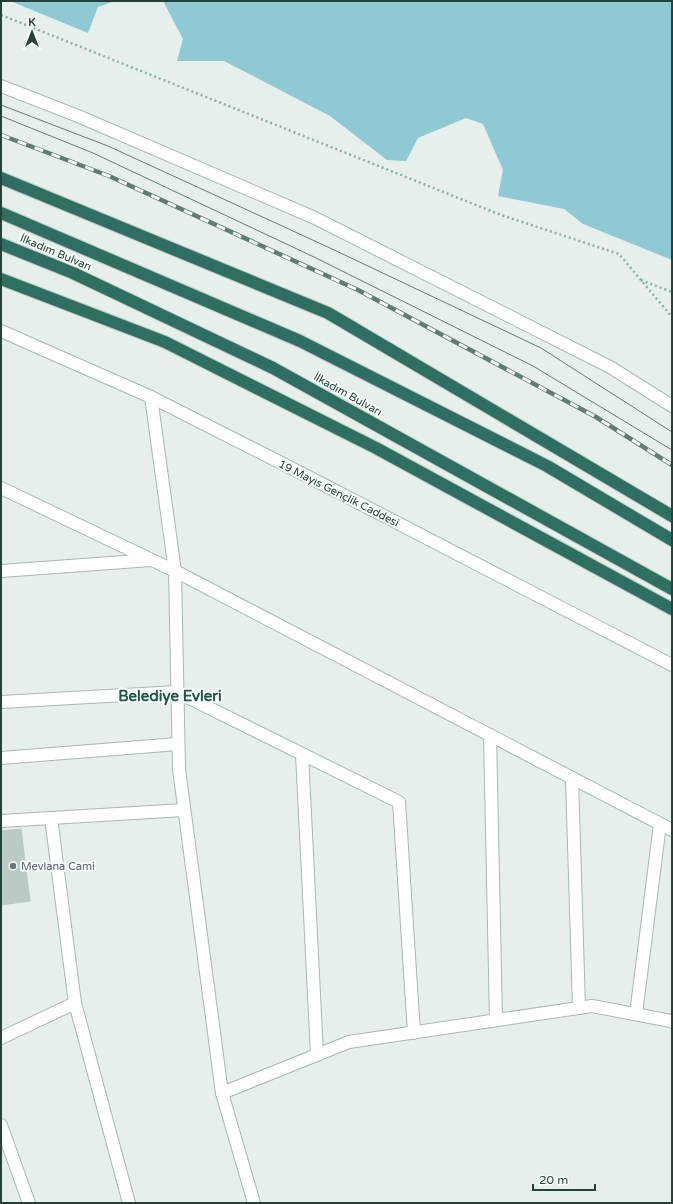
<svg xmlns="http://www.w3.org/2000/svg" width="673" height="1204" viewBox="0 0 673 1204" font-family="'Varela Round',sans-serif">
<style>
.water{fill:#8ec9d4}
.building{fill:#bbcac4;stroke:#b8c9c2}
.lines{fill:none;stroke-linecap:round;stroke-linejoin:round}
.street-casing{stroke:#a8b8b2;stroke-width:14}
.secondary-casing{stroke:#a4bbb3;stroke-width:14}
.highway-casing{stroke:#c2cac8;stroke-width:14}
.path{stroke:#86b3a5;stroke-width:2.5;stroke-dasharray:2 3;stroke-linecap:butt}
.street{stroke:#fff;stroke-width:12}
.secondary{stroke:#fff;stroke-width:12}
.highway{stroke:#2f6f62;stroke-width:12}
.tram{stroke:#5f7d75;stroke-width:1}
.rail-casing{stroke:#5f7d75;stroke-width:4.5}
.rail{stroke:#f7fbf9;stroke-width:3;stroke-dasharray:9;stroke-linecap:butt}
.worship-dot{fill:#6b7280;stroke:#f7fbf9;stroke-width:1.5}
.labels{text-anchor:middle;stroke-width:4;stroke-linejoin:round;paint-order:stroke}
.street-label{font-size:11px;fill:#24423a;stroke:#f7fbf9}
.worship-label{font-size:11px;fill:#5b616d;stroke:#f7fbf9;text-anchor:start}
.district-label{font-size:15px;font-weight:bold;fill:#1f5548;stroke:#f7fbf9}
</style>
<rect width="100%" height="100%" fill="#e6efeb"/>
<g class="water">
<path d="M10,1h105l-17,6 -10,26z"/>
<path d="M163,1h509v259l-89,-36 -19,-15 -66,-13 5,-26 -20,-46 -17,-6 -48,20 -12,23 -19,-1 -57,-44 -106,-55h-47l6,-22z"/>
</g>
<path class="building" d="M21,829l9,72 -29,4v-74z"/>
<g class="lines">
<defs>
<g id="street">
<path d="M1,86l77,30 237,102 295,149 62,39"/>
<path d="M151,397l24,174 4,198 43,324"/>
<path d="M1,488l174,83 497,259"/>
<path d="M1,571l150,-11"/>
<path d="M1,702l176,-10 222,110 15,231"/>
<path d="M490,735l6,285"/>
<path d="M302,754l15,301"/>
<path d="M1,758l177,-14"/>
<path d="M572,778l7,230"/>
<path d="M51,818l24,185 54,200"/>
<path d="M1,821l183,-11"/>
<path d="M636,1014l24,-190"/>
<path d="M1,1038l74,-35"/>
<path d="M1,1125l28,78"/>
<path d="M254,1203l-32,-110 127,-51 243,-36 79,15 1,1"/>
</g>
<path id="secondary" d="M1,331l150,66 150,76 371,192"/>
<g id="highway">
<path d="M1,178l327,135 344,203"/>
<path d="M1,213l299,128 247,125 125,74"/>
<path d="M1,244l72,29 200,95 399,221"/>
<path d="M1,279l164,63 211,106 296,161"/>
</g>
</defs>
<use href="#street" class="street-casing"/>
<use href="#secondary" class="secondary-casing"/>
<use href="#highway" class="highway-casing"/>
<g class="path">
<path d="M1,15l500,200 118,39 53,63"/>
<path d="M641,280l31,12"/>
</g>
<use href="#street" class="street"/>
<use href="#secondary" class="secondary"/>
<use href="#highway" class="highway"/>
<g class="tram">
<path d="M1,105l107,41 222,102 211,100 131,84"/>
<path d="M1,116l92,37 221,104 219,109 139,84"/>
</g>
<defs>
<path id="rail" d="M1,135l108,41 249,114 238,127 76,48"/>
</defs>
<use href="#rail" class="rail-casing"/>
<use href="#rail" class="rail"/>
</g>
<circle class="worship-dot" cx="13" cy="866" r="4"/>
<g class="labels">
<g class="street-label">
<text transform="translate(56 252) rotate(23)" y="4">İlkadım Bulvarı</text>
<text transform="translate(348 394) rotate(29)" y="4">İlkadım Bulvarı</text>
<text transform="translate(339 493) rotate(27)" y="4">19 Mayıs Gençlik Caddesi</text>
</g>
<g class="worship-label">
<text x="21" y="870">Mevlana Cami</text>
</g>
<g class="district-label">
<text x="170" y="701">Belediye Evleri</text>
</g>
</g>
<rect width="673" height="1204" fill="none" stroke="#24423a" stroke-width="4"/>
<g transform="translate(32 32)" stroke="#f7fbf9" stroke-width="3" paint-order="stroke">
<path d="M0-3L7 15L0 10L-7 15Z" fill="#24423a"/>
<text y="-6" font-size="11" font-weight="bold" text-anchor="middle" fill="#24423a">K</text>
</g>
<path d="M533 1184v6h62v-6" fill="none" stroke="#24423a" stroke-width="2"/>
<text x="539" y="1184" font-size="12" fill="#24423a" stroke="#f7fbf9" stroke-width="3" paint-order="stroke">20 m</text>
</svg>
